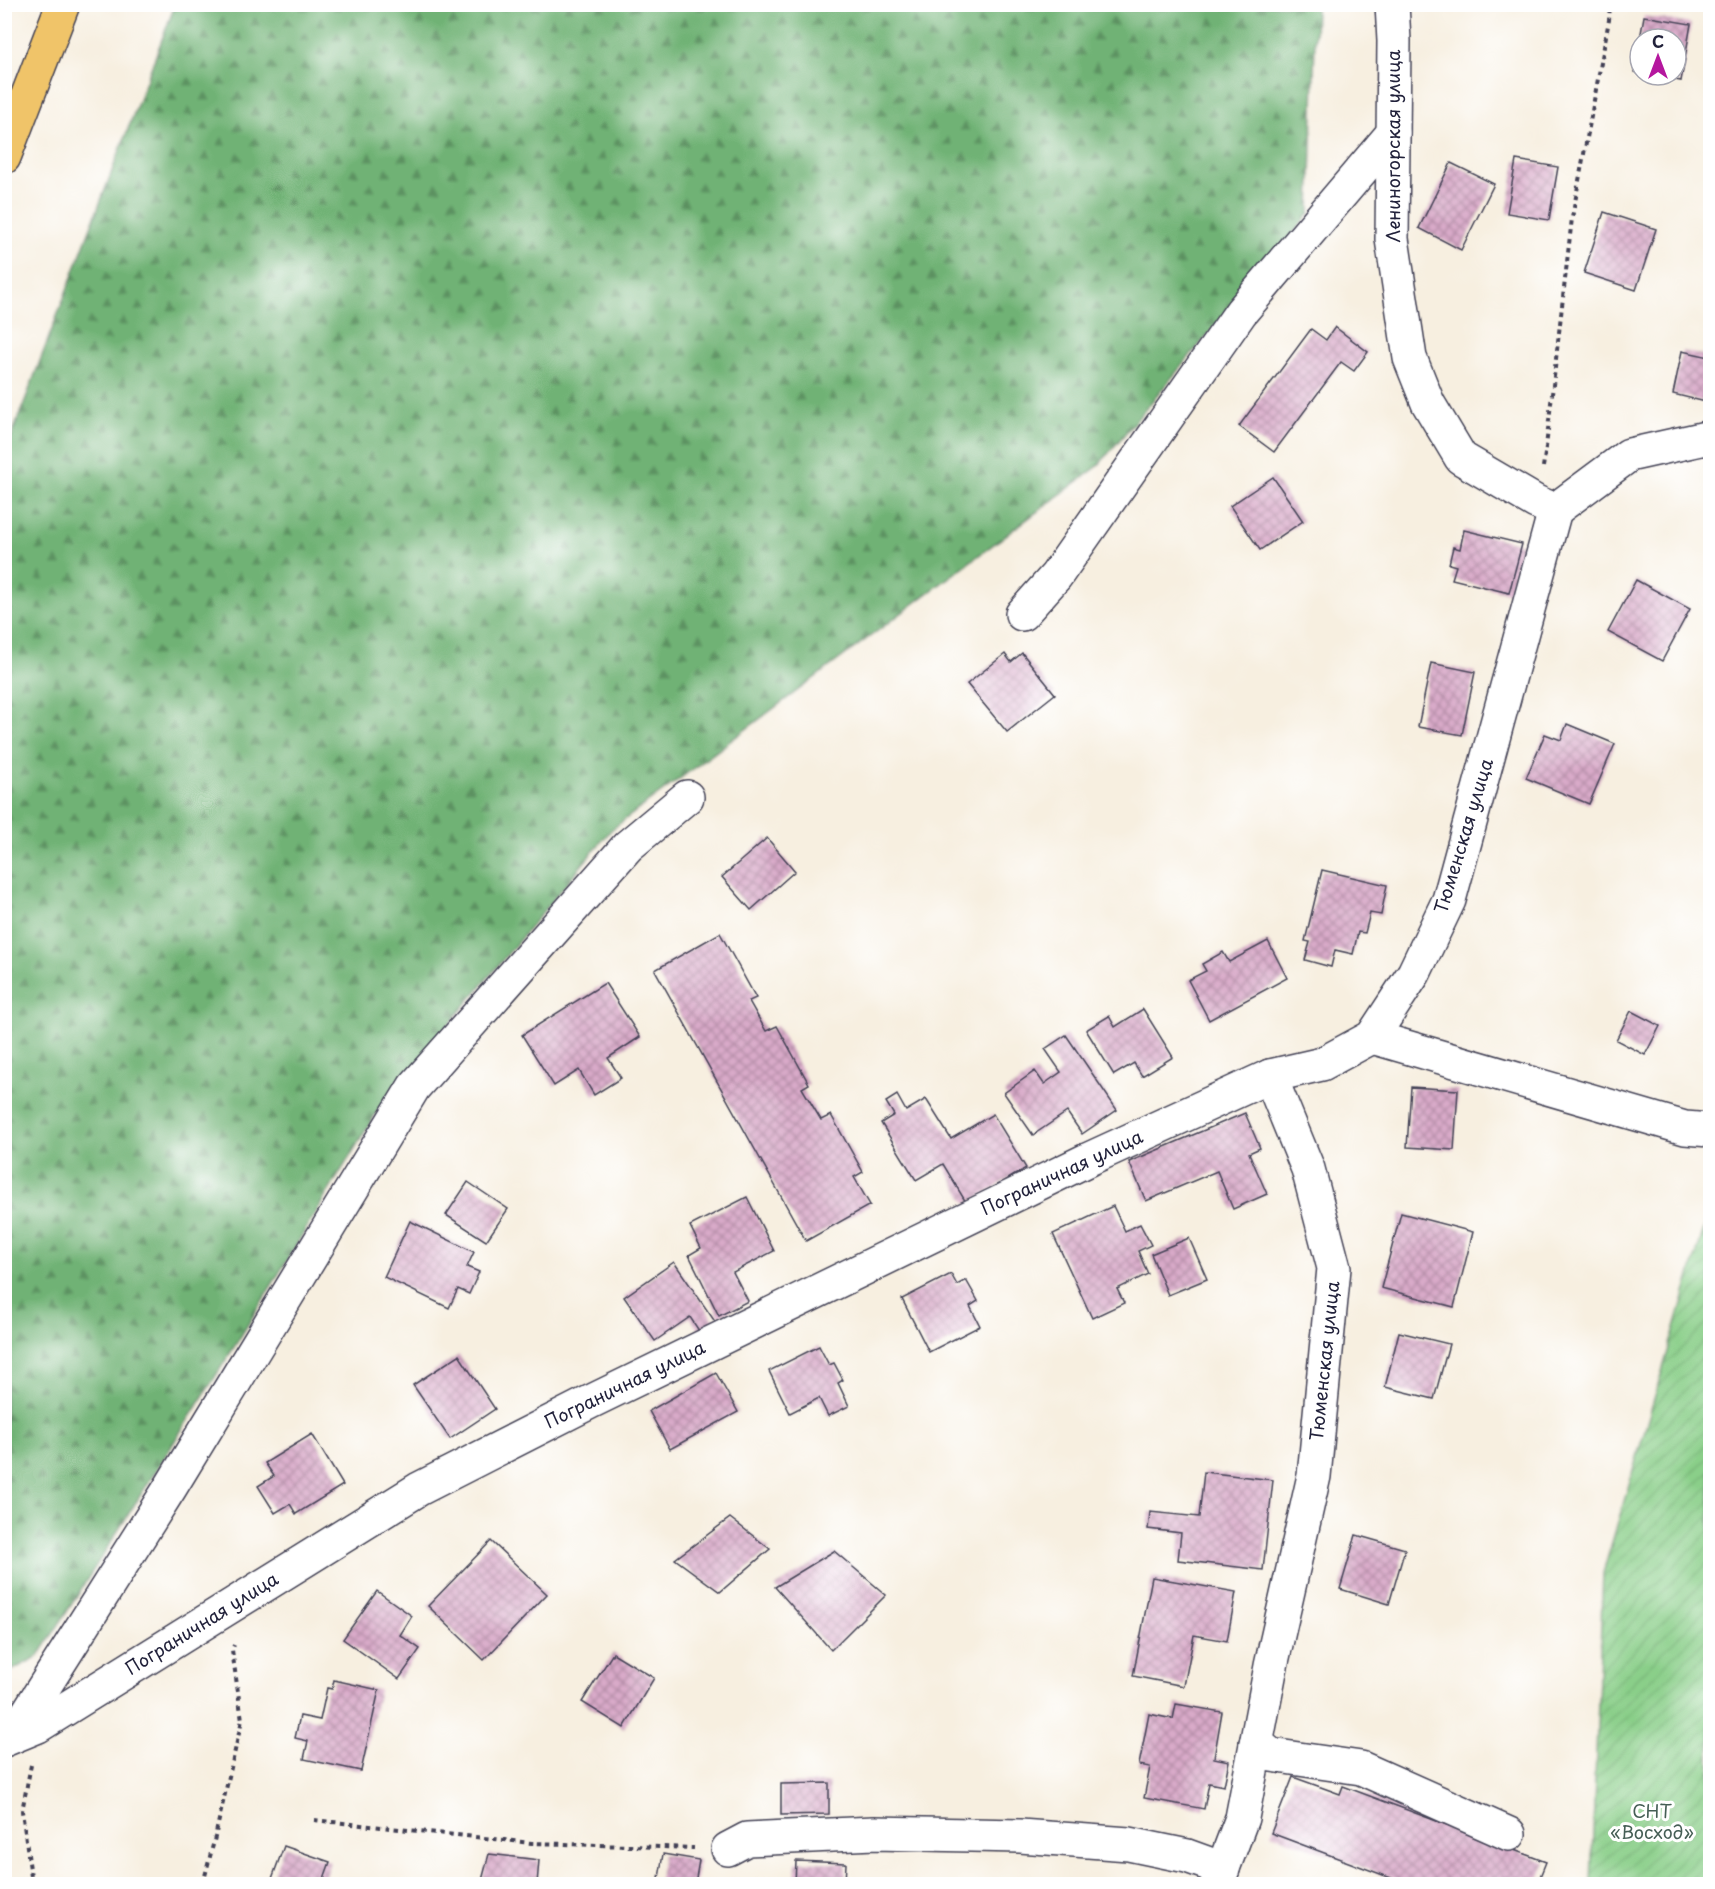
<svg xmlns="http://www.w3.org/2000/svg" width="1715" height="1889" viewBox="0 0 1715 1889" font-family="'Playpen Sans',sans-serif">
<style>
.forest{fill:url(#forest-firs);stroke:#486a58;stroke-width:1.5}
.garden{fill:url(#garden-furrows);stroke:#567862;stroke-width:1.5}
.building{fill:url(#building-cross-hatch)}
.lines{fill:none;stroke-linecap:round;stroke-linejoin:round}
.minor-casing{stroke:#424154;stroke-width:36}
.highway-casing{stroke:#424154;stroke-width:36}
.path{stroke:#424154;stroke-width:4;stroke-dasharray:4.5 4.5;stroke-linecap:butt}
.minor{stroke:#fff;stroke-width:33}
.highway{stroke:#f0c469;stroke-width:33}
.labels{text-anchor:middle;stroke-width:6;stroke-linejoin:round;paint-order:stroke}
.street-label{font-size:18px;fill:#22223b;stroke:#fff}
.park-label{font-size:18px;fill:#465f56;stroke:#fff}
</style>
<defs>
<pattern id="forest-firs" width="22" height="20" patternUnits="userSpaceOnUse" patternTransform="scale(1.5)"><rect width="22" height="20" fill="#6fb275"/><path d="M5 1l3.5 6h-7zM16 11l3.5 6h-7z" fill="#5b9061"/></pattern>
<pattern id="garden-furrows" width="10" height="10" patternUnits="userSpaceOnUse" patternTransform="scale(1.5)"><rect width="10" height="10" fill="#8acf89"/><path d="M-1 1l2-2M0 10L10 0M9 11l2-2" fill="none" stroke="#77b177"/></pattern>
<pattern id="building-cross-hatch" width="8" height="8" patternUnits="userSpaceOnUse" patternTransform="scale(1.5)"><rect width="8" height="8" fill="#d9aac9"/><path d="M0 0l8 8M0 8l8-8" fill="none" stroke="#b08aa4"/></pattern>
</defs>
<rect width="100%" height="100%" fill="#fff"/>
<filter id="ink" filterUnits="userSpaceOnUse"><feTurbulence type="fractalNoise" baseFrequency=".0167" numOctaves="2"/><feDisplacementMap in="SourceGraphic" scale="12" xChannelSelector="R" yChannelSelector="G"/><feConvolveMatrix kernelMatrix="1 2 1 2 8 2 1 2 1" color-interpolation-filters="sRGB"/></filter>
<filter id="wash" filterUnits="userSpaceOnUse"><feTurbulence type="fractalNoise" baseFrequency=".008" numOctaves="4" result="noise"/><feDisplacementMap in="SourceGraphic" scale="24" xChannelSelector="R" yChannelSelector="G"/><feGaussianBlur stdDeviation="1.35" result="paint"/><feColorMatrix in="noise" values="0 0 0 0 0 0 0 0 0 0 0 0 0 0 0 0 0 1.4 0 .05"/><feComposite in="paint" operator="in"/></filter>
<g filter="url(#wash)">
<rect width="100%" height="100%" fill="#f7efe0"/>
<path class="forest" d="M175,5h1141l-6,208 -213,254 -486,363 -233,280 -137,226 -202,320 -34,18 -1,-1218z"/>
<path class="garden" d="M1710,1208v676h-119l12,-311z"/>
<g id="blocks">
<g class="building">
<path d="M1644,16l47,8 -10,57 -27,-5 22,-1v-36h-36z"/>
<path d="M1639,44h1v30l-6,-2z"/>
<path d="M1516,160l42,7 -9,53 -42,-7z"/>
<path d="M1451,163l43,21 -33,66 -42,-22z"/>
<path d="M1604,212l52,17 -20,61 -52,-17z"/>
<path d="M1335,327l33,25 -14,19 -13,-9 -67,90 -35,-26 72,-97 15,11z"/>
<path d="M1682,351l28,6v46l-37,-9z"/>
<path d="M1273,477l30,44 -43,29 -30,-44z"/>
<path d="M1464,530l58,14 -13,49 -57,-14 4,-13 -7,-2 4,-17 7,2z"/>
<path d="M1636,580l54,29 -28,52 -54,-29z"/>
<path d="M1022,653l33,41 -48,38 -40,-48 38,-30 6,8z"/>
<path d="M1431,663l44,9 -13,63 -44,-8z"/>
<path d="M1567,724l48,20 -26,60 -63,-26 19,-44 16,6z"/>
<path d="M767,838l28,33 -44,39 -29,-33z"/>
<path d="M1322,870l65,15 -6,30 -11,-2 -5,20 -7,-1 -5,22 -18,-4 -4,17 -26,-7 5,-18 -5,-1z"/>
<path d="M720,933l36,65 -7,3 17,30 11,-5 32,58 -7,4 19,32 10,-5 32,57 -9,5 16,28 -64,36 -151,-271z"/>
<path d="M1268,941l19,37 -78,42 -21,-40 18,-9 -4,-7 21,-12 6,10z"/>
<path d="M605,983l35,54 -32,21 13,20 -27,17 -15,-25 -25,16 -32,-51z"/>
<path d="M1143,1009l30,48 -31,19 -8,-13 -20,12 -28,-45 23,-14 6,11z"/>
<path d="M1631,1011l29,15 -15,29 -29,-15z"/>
<path d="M1066,1035l51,75 -35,24 -15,-22 -34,23 -29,-42 31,-22 9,13 17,-12 -16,-23z"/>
<path d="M1411,1087l47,3 -4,60 -47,-3z"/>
<path d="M897,1095l9,16 20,-12 25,40 42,-25 33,54 -59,36 -24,-40 -27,16 -35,-57 13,-8 -8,-13z"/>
<path d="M1245,1113l15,35 -11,5 18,41 -34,15 -16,-38 -71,30 -17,-39z"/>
<path d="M468,1182l40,27 -22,32 -40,-26z"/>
<path d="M747,1197l27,54 -41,21 15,29 -29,15 -30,-61 12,-7 -11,-22z"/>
<path d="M1113,1206l12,25 15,-7 11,21 -13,6 10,23 -31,15 7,14 -32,15 -39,-84z"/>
<path d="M1401,1213l72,19 -19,75 -73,-19z"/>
<path d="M410,1221l64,31 -7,15 12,5 -10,22 -11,-5 -9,19 -65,-31z"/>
<path d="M1189,1238l18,41 -39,16 -17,-41z"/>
<path d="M674,1262l42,61 -15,11 -11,-17 -35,24 -31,-44z"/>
<path d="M951,1274l6,11 9,-5 12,21 -8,5 10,20 -51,26 -27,-53z"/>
<path d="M1399,1332l50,12 -15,55 -49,-12z"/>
<path d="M819,1346l10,19 5,-2 9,17 -5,3 11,23 -21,10 -9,-18 -29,15 -21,-42z"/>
<path d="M459,1355l36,54 -45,30 -37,-54z"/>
<path d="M716,1373l22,39 -68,37 -21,-38z"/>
<path d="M312,1434l31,51 -47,29 -6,-10 -15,9 -17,-27 16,-10 -9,-13z"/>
<path d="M1204,1472l69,8 -10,90 -85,-10 3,-27 -33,-4 2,-17 49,5z"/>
<path d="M730,1518l40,31 -50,43 -45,-33z"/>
<path d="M1356,1535l49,14 -16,55 -49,-15z"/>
<path d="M491,1541l56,53 -63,66 -56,-54z"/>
<path d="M834,1551l52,44 -55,55 -56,-63z"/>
<path d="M1152,1577l84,15 -9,49 -33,-6 -10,51 -51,-10z"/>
<path d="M377,1591l35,25 -12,19 20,14 -21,30 -56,-40z"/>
<path d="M613,1653l41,25 -30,50 -42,-26z"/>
<path d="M334,1680l45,10 -18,81 -57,-12 4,-18 -13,-3 5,-22 20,4 7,-32 5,1z"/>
<path d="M1176,1704l46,8 -8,46 15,3 -5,25 -15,-3 -5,26 -60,-11 6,-31 -11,-2 10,-51 24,5z"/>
<path d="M1293,1777l47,17 3,-8 203,76 -9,22h-130l-136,-51z"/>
<path d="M829,1783v31l-48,1v-31z"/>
<path d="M284,1846l46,16 -8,22h-52z"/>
<path d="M489,1854l50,6 -2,24h-56z"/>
<path d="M663,1854l36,6 -4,24h-37z"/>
<path d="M796,1861l50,2 -1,21h-50z"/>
</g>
</g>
</g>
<g filter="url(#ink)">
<use href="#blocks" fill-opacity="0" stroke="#424154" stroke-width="1.5"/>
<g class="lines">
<defs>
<g id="minor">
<path d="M1392,4l2,37 -2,198 18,119 18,45 33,55 75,44 19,8"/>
<path d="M1555,510l74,-55 81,-18"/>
<path d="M1022,614l34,-38 185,-264 152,-179"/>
<path d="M1372,1037l313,91 25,2"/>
<path d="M13,1736l157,-248 244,-401 214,-241 59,-49"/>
<path d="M4,1740l34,-14 381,-237 171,-87 499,-243 181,-83 52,-12 50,-27 42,-64 35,-73 106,-390"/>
<path d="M1256,1743l15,12 90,13 148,66"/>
<path d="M728,1849l19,-10 127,-6 146,3 109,8 58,12 36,13"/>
<path d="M1217,1884l25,-66 29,-152 43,-190 20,-208 -26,-99 -38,-93"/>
</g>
<path id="highway" d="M4,157l59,-153"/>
</defs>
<use href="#minor" class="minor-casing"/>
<use href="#highway" class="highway-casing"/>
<g class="path">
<path d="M1543,467l3,-20 26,-229 37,-198 1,-16"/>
<path d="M31,1765l-9,46 10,73"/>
<path d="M314,1820l218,23 162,5"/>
<path d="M203,1884l12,-47 27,-117 -10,-70 2,-5"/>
</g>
<use href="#minor" class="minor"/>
<use href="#highway" class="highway"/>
</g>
</g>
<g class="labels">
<g class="street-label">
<text transform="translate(1394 146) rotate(-90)" y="6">Лениногорская улица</text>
<text transform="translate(1464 836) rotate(-73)" y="6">Тюменская улица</text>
<text transform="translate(1062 1173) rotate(-25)" y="6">Пограничная улица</text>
<text transform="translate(1325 1361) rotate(-84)" y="6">Тюменская улица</text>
<text transform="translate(625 1385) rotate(-26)" y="6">Пограничная улица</text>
<text transform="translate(202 1624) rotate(-32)" y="6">Пограничная улица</text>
</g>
<g class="park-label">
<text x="1652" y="1818">СНТ<tspan x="1652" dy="21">«Восход»</tspan></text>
</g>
</g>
<rect width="1715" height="1889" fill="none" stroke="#fff" stroke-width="24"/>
<g transform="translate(1658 57)"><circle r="28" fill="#ffffff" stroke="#a7a7b1" stroke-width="1.5"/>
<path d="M0-4.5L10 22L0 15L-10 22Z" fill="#b5179e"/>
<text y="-9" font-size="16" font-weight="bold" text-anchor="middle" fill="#22223b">С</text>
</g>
</svg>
